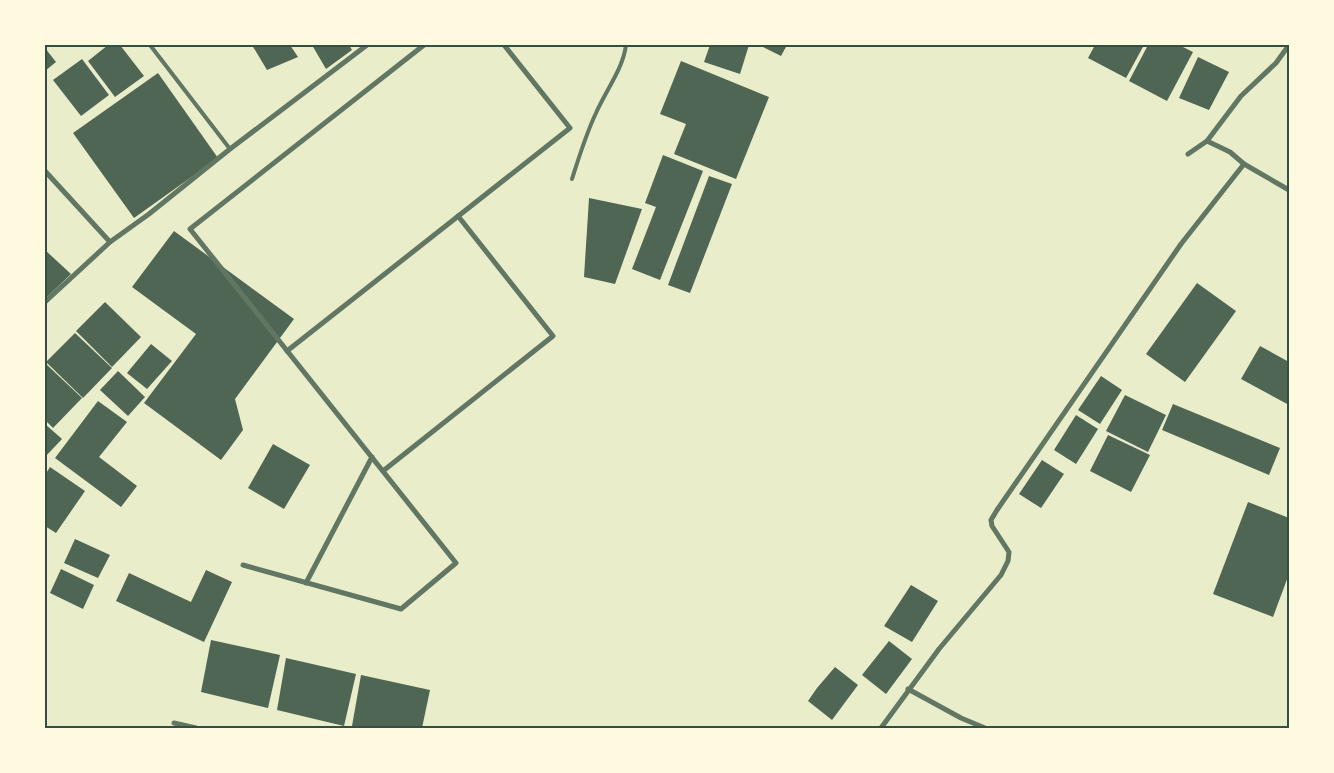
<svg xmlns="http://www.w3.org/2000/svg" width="1334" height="773" viewBox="0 0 1334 773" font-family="Poppins,sans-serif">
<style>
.building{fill:#4f6655}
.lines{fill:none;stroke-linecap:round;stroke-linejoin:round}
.service{stroke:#617663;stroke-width:4}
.minor{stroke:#617663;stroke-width:5}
.neatline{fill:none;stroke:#344e41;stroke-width:2}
</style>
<rect width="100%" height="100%" fill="#e9edc9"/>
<g class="building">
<path d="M108,45h12l24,31 -29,21 -27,-36z"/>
<path d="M252,45h38l8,12 -31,13z"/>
<path d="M312,45h37l3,5 -26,19z"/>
<path d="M710,45h39l-9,29 -36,-12z"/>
<path d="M759,45h28l-6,11z"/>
<path d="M1095,45h49l-18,33 -38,-20z"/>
<path d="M1148,45h31l14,7 -26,49 -38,-20z"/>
<path d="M45,48l11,14 -11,9z"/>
<path d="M1198,57l31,15 -20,38 -30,-12z"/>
<path d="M82,59l27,36 -28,21 -28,-36z"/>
<path d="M681,61l88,36 -33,82 -62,-25 12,-30 -26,-10z"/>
<path d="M158,73l60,85 -84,60 -61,-85z"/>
<path d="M663,155l40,16 -43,109 -28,-11 24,-62 -11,-4z"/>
<path d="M709,176l23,8 -42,109 -22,-8z"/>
<path d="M589,198l53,11 -27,75 -31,-7z"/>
<path d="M174,231l120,88 -59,80 8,31 -22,30 -77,-57 52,-69 -64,-47z"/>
<path d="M45,250l26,24 -26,25z"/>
<path d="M1197,283l39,28 -51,71 -39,-28z"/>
<path d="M105,302l36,35 -29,30 -36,-36z"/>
<path d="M75,333l37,35 -29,30 -37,-36z"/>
<path d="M151,344l21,17 -25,28 -20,-16z"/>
<path d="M1260,346l29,16v43l-48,-26z"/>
<path d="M45,363l37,35 -29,30 -8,-8z"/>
<path d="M118,371l27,26 -17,19 -28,-26z"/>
<path d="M1101,376l21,14 -22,34 -22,-14z"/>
<path d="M1125,395l41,20 -18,37 -42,-21z"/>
<path d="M98,401l29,21 -28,35 38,29 -16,21 -66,-49z"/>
<path d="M1173,404l107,44 -11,27 -107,-45z"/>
<path d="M1076,415l22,14 -22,35 -22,-14z"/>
<path d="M45,424l17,15 -17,18z"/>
<path d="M1108,435l42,20 -19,37 -41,-21z"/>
<path d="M273,444l37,21 -26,44 -36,-21z"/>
<path d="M1042,460l22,14 -23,34 -22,-14z"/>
<path d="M50,467l35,24 -29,42 -11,-7v-51z"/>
<path d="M1248,502l41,16v56l-16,43 -60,-23z"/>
<path d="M75,539l35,16 -12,23 -34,-15z"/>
<path d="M61,569l33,16 -11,24 -33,-16z"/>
<path d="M206,570l26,12 -28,60 -88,-41 13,-28 62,29z"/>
<path d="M911,585l27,16 -26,41 -28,-16z"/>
<path d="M211,640l69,15 -12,53 -67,-16z"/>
<path d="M889,641l23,18 -26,35 -24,-19z"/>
<path d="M286,658l70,16 -12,52 -67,-16z"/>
<path d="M835,667l23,18 -26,35 -24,-19 9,-13z"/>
<path d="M361,675l69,15 -8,38h-64l-6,-2z"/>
</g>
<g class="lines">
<g class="service">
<path d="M150,45l80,104"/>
<path d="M572,179c7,-22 14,-45 24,-66 10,-23 27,-44 30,-68"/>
</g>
<g class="minor">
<path d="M1207,141l34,-45 35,-33 13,-18"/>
<path d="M1188,154l19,-13 23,11 14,12 45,26"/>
<path d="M45,171l65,71"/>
<path d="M45,302l65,-60 39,-28 81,-65 137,-104"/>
<path d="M287,351l283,-223 -66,-83"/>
<path d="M383,471l170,-135 -95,-120"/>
<path d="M243,565l158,44 55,-46 -266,-334 234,-184"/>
<path d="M306,583l66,-126"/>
<path d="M908,689l53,29 24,10"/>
<path d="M174,723l22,5"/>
<path d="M881,728l58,-79 62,-74 7,-14 1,-9 -17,-26 -1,-6 6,-10 184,-266 63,-80"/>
</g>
</g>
<rect width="1334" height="773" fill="none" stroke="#fefae0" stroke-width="92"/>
<rect x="46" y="46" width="1242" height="681" class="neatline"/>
</svg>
